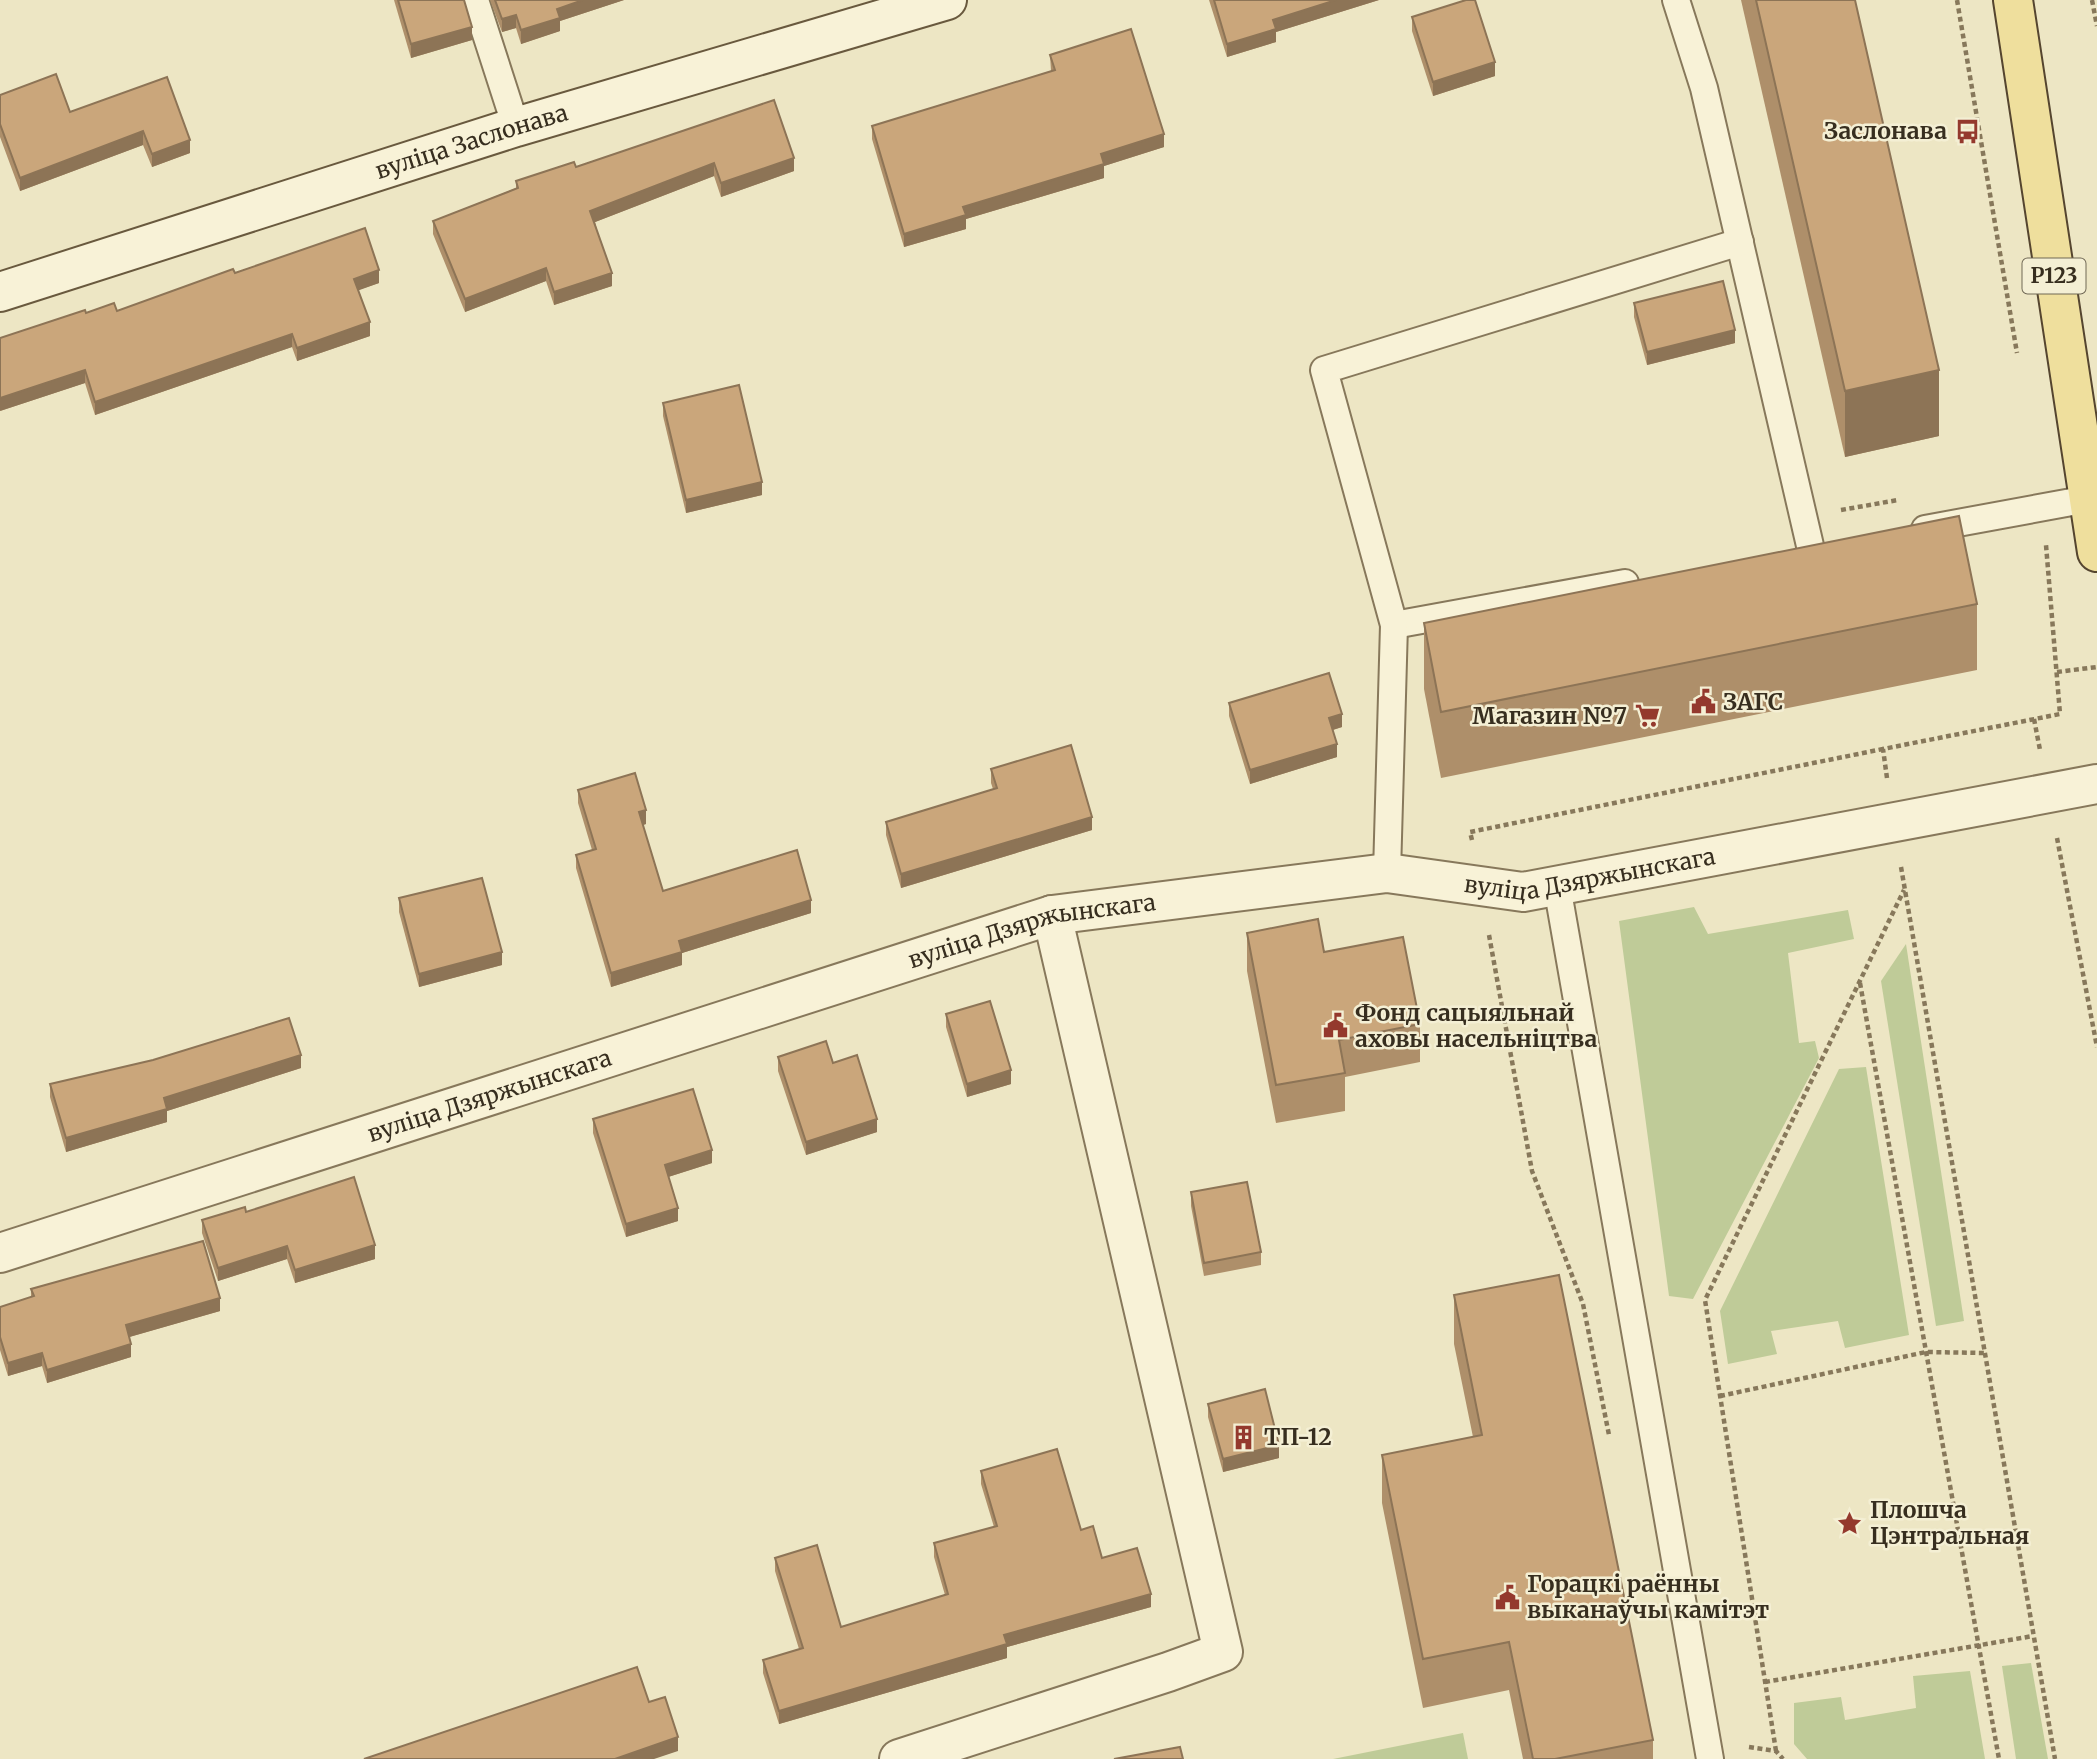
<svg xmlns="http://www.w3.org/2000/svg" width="2097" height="1759" viewBox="0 0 2097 1759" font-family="Merriweather,serif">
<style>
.green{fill:#bfcb98}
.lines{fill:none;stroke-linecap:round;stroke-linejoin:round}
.lane-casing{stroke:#87785b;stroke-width:30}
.street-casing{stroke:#87785b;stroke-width:42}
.secondary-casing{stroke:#69593e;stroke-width:42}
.primary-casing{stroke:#55452f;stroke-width:42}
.path{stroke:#87785b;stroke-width:4.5;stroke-dasharray:5 3.5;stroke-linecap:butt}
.lane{stroke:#f8f2d7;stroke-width:26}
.street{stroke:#f8f2d7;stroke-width:38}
.secondary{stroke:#f8f2d7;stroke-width:38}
.primary{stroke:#efdf9d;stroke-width:38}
.wall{fill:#ae8f6a}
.shaded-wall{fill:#8d7456}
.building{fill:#caa67b;stroke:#8d7456;stroke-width:2}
.labels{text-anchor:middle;stroke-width:5;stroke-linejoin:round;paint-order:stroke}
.shield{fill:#f4efd4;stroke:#706855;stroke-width:2}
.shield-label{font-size:21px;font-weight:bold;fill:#372e1f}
.poi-label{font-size:23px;font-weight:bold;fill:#372e1f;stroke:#f4efd4;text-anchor:start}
.street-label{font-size:23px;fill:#372e1f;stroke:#f4efd4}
</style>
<rect width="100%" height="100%" fill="#ede6c4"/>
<g class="green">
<path d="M1694,907l14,27 140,-24 6,29 -66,14 11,90 16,-2 4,17 -126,241 -24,-3 -50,-375z"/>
<path d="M1906,944l58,377 -28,5 -55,-345z"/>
<path d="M1866,1067l43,268 -64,13 -7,-27 -67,10 6,23 -49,10 -8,-53 119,-242z"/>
<path d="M2031,1663l17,96h-32l-14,-93z"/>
<path d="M1970,1671l15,88h-178l-13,-15v-41l47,-6 4,23 71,-12 -3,-32z"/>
<path d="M1463,1733l5,26h-135z"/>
</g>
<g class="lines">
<defs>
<g id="lane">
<path d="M475,0l41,127"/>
<path d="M1676,0l28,88 107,462"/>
<path d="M1925,529l163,-30"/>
<path d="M1394,625l231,-42"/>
<path d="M1387,873l7,-248 -70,-255 416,-128"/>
<path d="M1557,886l153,873"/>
</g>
<g id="street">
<path id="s1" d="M0,1253l1052,-338 335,-42 136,19 574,-108"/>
<path d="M899,1759l269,-87 55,-20 -171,-737"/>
</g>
<g id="secondary">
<path id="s2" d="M0,292l516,-165 431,-127"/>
</g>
<path id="primary" d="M2013,0l84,552"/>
</defs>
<use href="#lane" class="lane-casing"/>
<use href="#street" class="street-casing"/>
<use href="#secondary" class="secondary-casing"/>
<use href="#primary" class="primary-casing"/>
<g class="path">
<path d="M1957,0l60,353"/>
<path d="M2092,0l5,26"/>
<path d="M1841,510l57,-10"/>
<path d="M2057,672l40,-5"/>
<path d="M2034,719l6,31"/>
<path d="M1887,778l-4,-29 177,-35 -14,-169"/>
<path d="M2057,838l40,209"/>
<path d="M1472,840l-2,-8 413,-83"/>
<path d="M1901,867l154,892"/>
<path d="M1489,935l43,236 51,133 26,131"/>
<path d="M1860,983l139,776"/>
<path d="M1720,1396l206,-44 59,1"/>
<path d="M1765,1682l268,-46"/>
<path d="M1749,1747l27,4 7,8"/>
<path d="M1776,1751l-71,-451 199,-410"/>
</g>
<use href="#lane" class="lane"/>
<use href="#street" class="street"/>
<use href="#secondary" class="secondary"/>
<use href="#primary" class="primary"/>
</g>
<g class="wall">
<path d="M394,0h70l8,40 -61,18z"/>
<path d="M490,0h134l-64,21v10l-39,13 -5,-16 -14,4z"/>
<path d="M1209,0h170l-103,32v10l-49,15z"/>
<path d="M1741,0h114l84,436 -94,21z"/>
<path d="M1412,17l83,59 -62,20 -21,-65z"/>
<path d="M1050,55l114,92 -60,19v12l-138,41v10l-62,18 -32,-108v-13l179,-55z"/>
<path d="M167,77l23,76 -38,14 -9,-22 -123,46 -20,-54v-42l70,17z"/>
<path d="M774,100l20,71 -73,26 -7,-21 -119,46 17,64 -58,19 -8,-24 -81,31 -32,-78v-13l83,-33v-7l60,-14z"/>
<path d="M235,273l144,10 -21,7 12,46 -73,25 -5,-14 -197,68 -10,-32 -85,28 86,-98 31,-2z"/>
<path d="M1634,303l101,40 -88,22 -13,-48z"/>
<path d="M663,403l99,92 -76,18 -23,-97z"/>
<path d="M1977,604v66l-536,108 -17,-89v-66z"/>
<path d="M1229,703l113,24 -9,3 4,27 -87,27 -21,-68z"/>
<path d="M991,769l101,61 -191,58 -15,-53v-13l107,-33 -2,-6z"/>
<path d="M578,790l68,34 -3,1 20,66 148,22 -129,40v12l-71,22 -35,-119v-13l16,-5 -14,-47z"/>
<path d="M399,898l103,67 -83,22 -20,-75z"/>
<path d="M1247,933l77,19 96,72v38l-75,15v34l-69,12 -29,-152z"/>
<path d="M946,1014l65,70 -44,13 -21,-70z"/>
<path d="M778,1057l55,6 44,69 -71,23 -28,-84z"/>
<path d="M301,1068l-134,43v11l-101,30 -16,-55v-13z"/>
<path d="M593,1119l119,44 -44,14 10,44 -52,16 -33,-104z"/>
<path d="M1191,1192l70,60v13l-57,11 -13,-70z"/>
<path d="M246,1212l129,47 -80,24 -8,-24 -69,22 -16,-48v-13z"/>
<path d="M31,1289l189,22 -91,26 2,20 -84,26 -5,-17 -34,10 -8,-26v-43l31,-10z"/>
<path d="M1454,1295l199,445v19h-130l-14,-69 -86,18 -41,-205v-48l91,-18 -19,-93z"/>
<path d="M1208,1404l71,54 -56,14 -15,-55z"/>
<path d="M981,1471l100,59 21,28 49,49 -144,40v11l-228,66 -16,-51v-13l36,-11 -24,-78v-13l66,69 104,-32 -11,-38v-14l60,-16 -13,-43z"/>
</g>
<g class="shaded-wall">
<path d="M583,0h41l-64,21v10l-39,13v-14l36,-21z"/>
<path d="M1336,0h43l-103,32v10l-49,15v-13l46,-24z"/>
<path d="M516,15v13l-14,4v-13z"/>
<path d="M472,27v13l-61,18v-14z"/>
<path d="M1495,62v14l-62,20v-14z"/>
<path d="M143,131v14l-123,46v-13z"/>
<path d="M1164,134v13l-60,19v12l-138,41v10l-62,18v-13l59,-27 138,-53z"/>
<path d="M190,140v13l-38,14v-13z"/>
<path d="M794,158v13l-73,26v-14z"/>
<path d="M714,163v13l-124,48v-13z"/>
<path d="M546,268v13l-81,31v-13z"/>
<path d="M379,270v13l-25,9v-13z"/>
<path d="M612,273v13l-58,19v-13z"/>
<path d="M370,322v14l-73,25v-13z"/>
<path d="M1735,330v13l-88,22v-13z"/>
<path d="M292,334v13l-197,68v-13z"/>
<path d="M85,370v13l-85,28v-13z"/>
<path d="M1939,370v66l-94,21v-66z"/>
<path d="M762,482v13l-76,18v-13z"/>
<path d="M1342,714v13l-13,4v-13z"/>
<path d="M1337,744v13l-87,27v-14z"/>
<path d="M646,810v14l-7,2v-14z"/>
<path d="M1092,817v13l-191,58v-14z"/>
<path d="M811,900v13l-129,40v12l-71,22v-14l68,-32z"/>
<path d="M502,952v13l-83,22v-13z"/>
<path d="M301,1055v13l-134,43v11l-101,30v-14l98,-40z"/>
<path d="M1011,1070v14l-44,13v-13z"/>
<path d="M877,1119v13l-71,23v-13z"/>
<path d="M712,1150v13l-47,15v-13z"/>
<path d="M678,1208v13l-52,16v-13z"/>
<path d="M375,1245v14l-80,24v-13z"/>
<path d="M287,1246v13l-69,22v-13z"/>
<path d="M220,1298v13l-94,27v-13z"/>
<path d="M131,1344v13l-84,26v-13z"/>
<path d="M42,1353v13l-34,10v-13z"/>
<path d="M1279,1445v13l-56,14v-13z"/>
<path d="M1151,1594v13l-144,40v11l-228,66v-13l225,-76z"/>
<path d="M678,1737v14l-24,8h-39z"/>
</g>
<g class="building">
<path d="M398,0h66l8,27 -61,17z"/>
<path d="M495,0h88l-26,9 3,9 -39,12 -5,-15 -14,4z"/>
<path d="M1214,0h122l-63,20 3,9 -49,15z"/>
<path d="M1466,0h9l20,62 -62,20 -21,-65z"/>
<path d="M1756,0h99l84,370 -94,21z"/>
<path d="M1131,29l33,105 -63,20 3,10 -141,43 3,8 -62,19 -32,-108 183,-56 -5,-15z"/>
<path d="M56,74l14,38 97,-35 23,63 -38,14 -9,-23 -123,47 -20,-54v-29z"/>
<path d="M774,100l20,58 -73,25 -7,-20 -124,48 22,62 -58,19 -8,-24 -81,31 -32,-78 85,-33 -2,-7 58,-19 2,5z"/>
<path d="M365,228l14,42 -25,9 16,43 -73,26 -5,-14 -197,68 -10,-32 -85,28v-60l85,-28 1,3 28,-10 3,8 116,-42 2,4z"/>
<path d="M1723,281l12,49 -88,22 -13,-49z"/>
<path d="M739,385l23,97 -76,18 -23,-97z"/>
<path d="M1959,516l18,88 -536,108 -17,-89z"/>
<path d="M1329,673l13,41 -13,4 8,26 -87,26 -21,-67z"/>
<path d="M1071,745l21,72 -191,57 -15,-52 111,-34 -6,-19z"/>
<path d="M635,773l11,37 -7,2 24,79 134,-41 14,50 -132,41 3,11 -71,21 -35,-118 20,-6 -18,-59z"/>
<path d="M482,878l20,74 -83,22 -20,-76z"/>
<path d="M1318,919l6,33 79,-15 17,87 -81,16 6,33 -69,12 -29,-152z"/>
<path d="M990,1001l21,69 -44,14 -21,-70z"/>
<path d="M289,1018l12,37 -137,43 3,11 -101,29 -16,-54 103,-24z"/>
<path d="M826,1041l7,22 24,-8 20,64 -71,23 -28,-85z"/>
<path d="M693,1089l19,61 -47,15 13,43 -52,16 -33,-105z"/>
<path d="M354,1177l21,68 -80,25 -8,-24 -69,22 -16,-48 43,-13 1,5z"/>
<path d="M1247,1182l14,70 -57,11 -13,-71z"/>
<path d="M203,1241l17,57 -94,27 5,19 -84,26 -5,-17 -34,10 -8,-26v-30l34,-11 -3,-7z"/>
<path d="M1559,1275l94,465 -98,19h-22l-24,-117 -86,17 -41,-204 100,-20 -28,-140z"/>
<path d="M1265,1389l14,56 -56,14 -15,-55z"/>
<path d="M1057,1449l24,81 12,-4 9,32 35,-10 14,46 -147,41 3,9 -228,67 -16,-51 40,-12 -28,-90 42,-13 24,82 107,-33 -14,-51 63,-17 -16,-55z"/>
<path d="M637,1667l12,35 16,-5 13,40 -63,22h-251z"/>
<path d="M1180,1747l3,12h-69z"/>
</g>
<defs>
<symbol id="bus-bare" viewBox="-9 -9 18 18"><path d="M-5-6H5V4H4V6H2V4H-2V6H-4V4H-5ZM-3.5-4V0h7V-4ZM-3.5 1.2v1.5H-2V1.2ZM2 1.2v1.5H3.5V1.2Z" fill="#94392d" stroke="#f4efd4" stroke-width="2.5" paint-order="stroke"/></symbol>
<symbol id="civic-bare" viewBox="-9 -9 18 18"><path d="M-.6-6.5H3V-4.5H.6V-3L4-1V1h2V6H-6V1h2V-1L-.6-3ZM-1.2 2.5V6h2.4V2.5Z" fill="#94392d" stroke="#f4efd4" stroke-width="2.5" paint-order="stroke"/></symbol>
<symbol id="supermarket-bare" viewBox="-9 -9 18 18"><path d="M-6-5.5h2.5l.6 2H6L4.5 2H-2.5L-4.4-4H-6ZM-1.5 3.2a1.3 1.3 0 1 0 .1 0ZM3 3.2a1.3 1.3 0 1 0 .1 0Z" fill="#94392d" stroke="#f4efd4" stroke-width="2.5" paint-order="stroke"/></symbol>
<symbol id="building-bare" viewBox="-9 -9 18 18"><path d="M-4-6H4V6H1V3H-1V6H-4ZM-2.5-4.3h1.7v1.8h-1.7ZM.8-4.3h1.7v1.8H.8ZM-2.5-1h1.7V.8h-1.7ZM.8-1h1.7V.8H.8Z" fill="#94392d" stroke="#f4efd4" stroke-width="2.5" paint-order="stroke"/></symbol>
<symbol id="sight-bare" viewBox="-9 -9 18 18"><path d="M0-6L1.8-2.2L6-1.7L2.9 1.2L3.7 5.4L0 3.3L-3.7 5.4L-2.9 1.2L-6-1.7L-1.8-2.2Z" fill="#94392d" stroke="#f4efd4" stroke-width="2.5" paint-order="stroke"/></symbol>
</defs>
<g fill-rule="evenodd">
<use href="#bus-bare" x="1950" y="114" width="35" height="35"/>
<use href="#civic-bare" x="1686" y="684" width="35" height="35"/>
<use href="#supermarket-bare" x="1630" y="698" width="35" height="35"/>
<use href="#civic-bare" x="1318" y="1008" width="35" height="35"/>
<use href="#building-bare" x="1226" y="1420" width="35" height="35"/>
<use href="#sight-bare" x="1832" y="1506" width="35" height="35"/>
<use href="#civic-bare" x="1490" y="1580" width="35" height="35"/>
</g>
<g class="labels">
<rect class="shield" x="2022.5" y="258.5" width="63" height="35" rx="5"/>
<g class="shield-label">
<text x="2054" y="283">Р123</text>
</g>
<g class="poi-label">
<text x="1947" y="139" text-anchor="end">Заслонава</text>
<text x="1723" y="710">ЗАГС</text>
<text x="1627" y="724" text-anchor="end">Магазин №7</text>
<text x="1355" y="1021">Фонд сацыяльнай<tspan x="1355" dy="26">аховы насельніцтва</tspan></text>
<text x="1264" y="1445">ТП-12</text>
<text x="1870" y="1518">Плошча<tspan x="1870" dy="26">Цэнтральная</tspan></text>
<text x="1527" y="1592">Горацкі раённы<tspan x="1527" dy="26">выканаўчы камітэт</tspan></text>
</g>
<g class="street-label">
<text dy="8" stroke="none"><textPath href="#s2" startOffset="495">вуліца Заслонава</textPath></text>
<text dy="8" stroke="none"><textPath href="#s1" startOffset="1648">вуліца Дзяржынскага</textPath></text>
<text dy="8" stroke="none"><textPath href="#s1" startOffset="1082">вуліца Дзяржынскага</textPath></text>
<text dy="8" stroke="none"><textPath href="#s1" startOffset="514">вуліца Дзяржынскага</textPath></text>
</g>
</g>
</svg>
